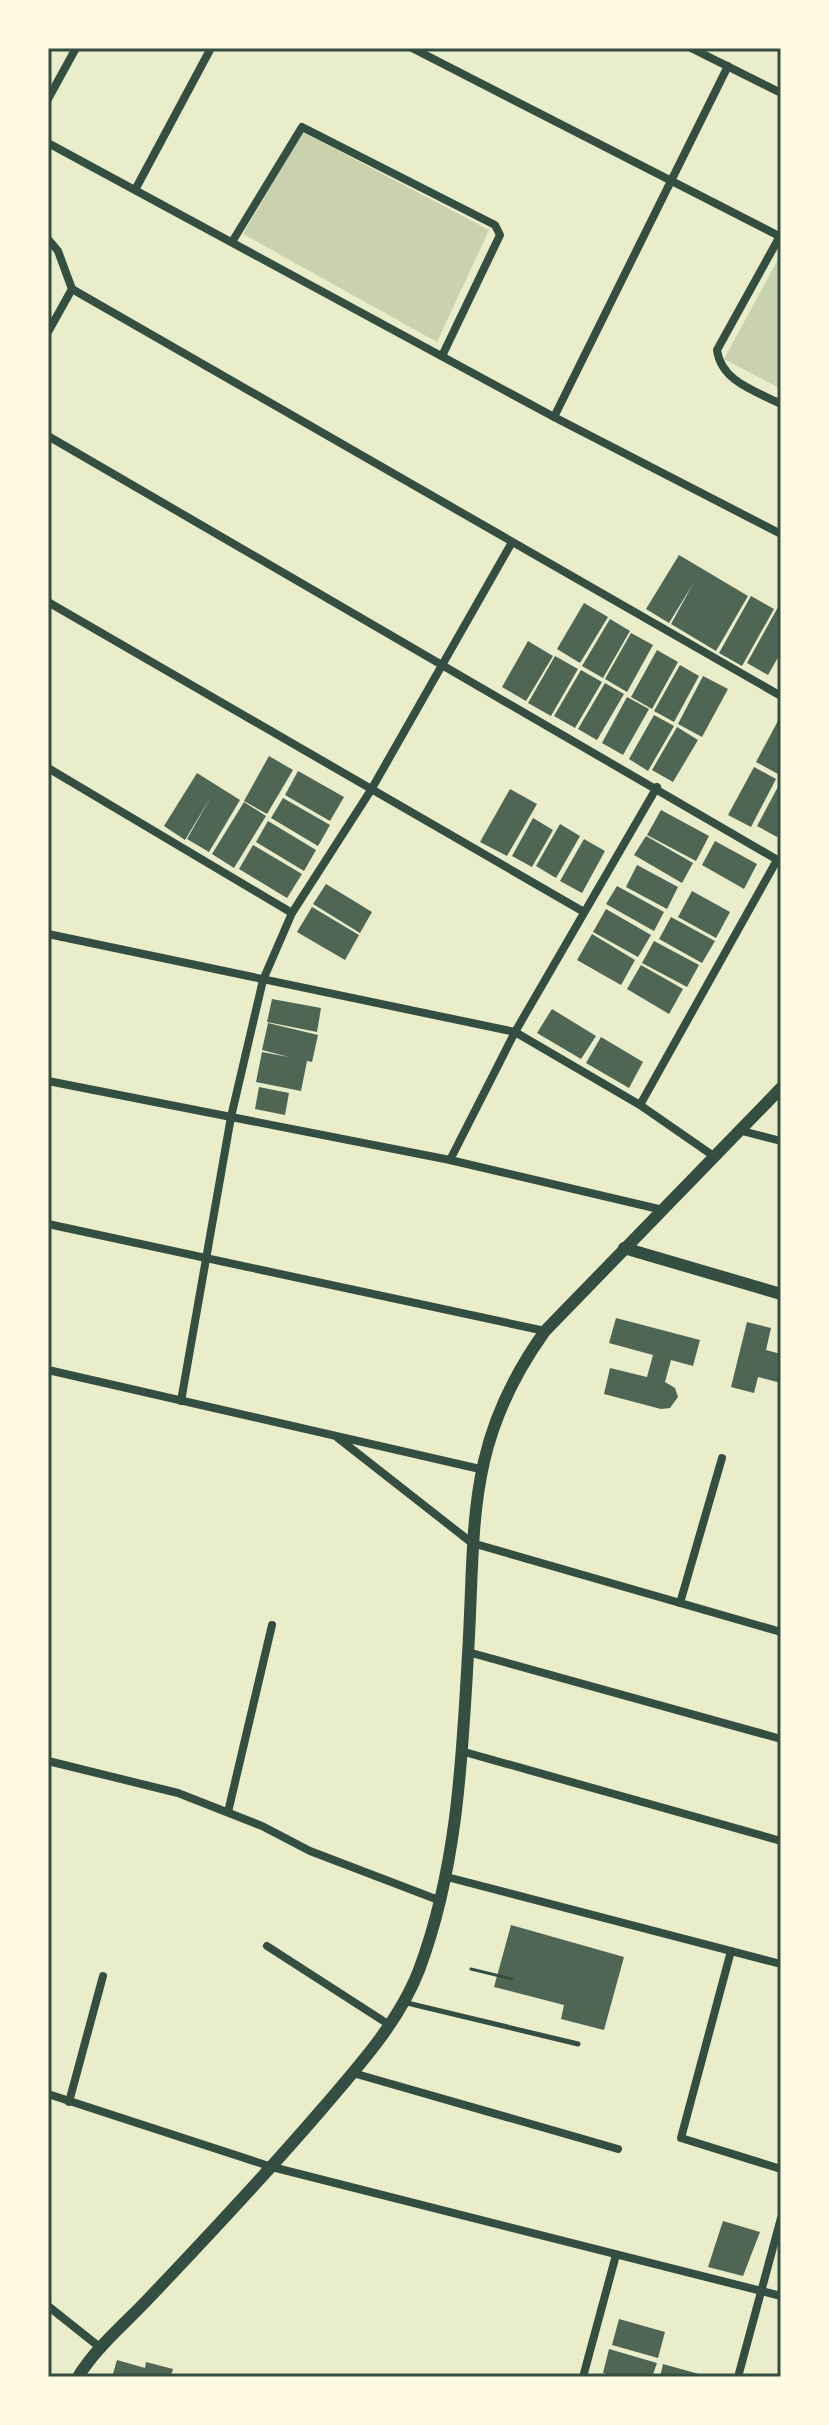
<svg xmlns="http://www.w3.org/2000/svg" width="829" height="2425" viewBox="0 0 829 2425" font-family="Overpass,sans-serif">
<style>
.green{fill:#cad2ad}
.building{fill:#4f6655}
.lines{fill:none;stroke-linecap:round;stroke-linejoin:round}
.path{stroke:#344e41;stroke-width:3}
.service{stroke:#344e41;stroke-width:5}
.minor{stroke:#344e41;stroke-width:8}
.tertiary{stroke:#344e41;stroke-width:12}
.neatline{fill:none;stroke:#344e41;stroke-width:3}
</style>
<rect width="100%" height="100%" fill="#e9edc9"/>
<g class="green">
<path d="M303,132l186,98 -52,112 -194,-108z"/>
<path d="M781,254v135l-57,-30z"/>
</g>
<g class="building">
<path d="M679,555l69,41 -32,55 -45,-27 22,-40 -24,39 -23,-14z"/>
<path d="M751,596l23,13 -32,57 -23,-13z"/>
<path d="M584,603l24,14 -28,46 -23,-14z"/>
<path d="M778,607l3,2v43l-13,23 -21,-12z"/>
<path d="M610,619l20,12 -27,47 -21,-12z"/>
<path d="M631,633l22,12 -26,47 -22,-13z"/>
<path d="M528,641l25,15 -27,45 -24,-14z"/>
<path d="M657,650l21,12 -26,47 -21,-12z"/>
<path d="M555,656l23,13 -27,47 -23,-13z"/>
<path d="M680,665l19,11 -25,46 -20,-11z"/>
<path d="M581,670l21,12 -27,46 -21,-12z"/>
<path d="M703,676l25,13 -26,48 -24,-13z"/>
<path d="M605,683l19,11 -27,46 -19,-11z"/>
<path d="M627,697l22,12 -26,46 -21,-12z"/>
<path d="M654,715l20,11 -26,45 -19,-12z"/>
<path d="M779,719l2,49 -3,6 -22,-12z"/>
<path d="M677,727l21,13 -25,42 -21,-12z"/>
<path d="M269,756l24,14 -26,44 -23,-13z"/>
<path d="M754,767l22,12 -25,48 -23,-12z"/>
<path d="M298,771l46,26 -14,24 -45,-26z"/>
<path d="M197,773l43,27 -31,52 -22,-13 25,-44 -27,45 -21,-14z"/>
<path d="M781,781v48l-4,8 -20,-11z"/>
<path d="M510,789l27,15 -30,52 -27,-14z"/>
<path d="M283,798l47,27 -12,21 -47,-28z"/>
<path d="M244,802l22,14 -32,52 -22,-14z"/>
<path d="M661,810l48,26 -13,25 -49,-26z"/>
<path d="M533,818l20,12 -21,37 -20,-11z"/>
<path d="M268,821l48,29 -12,21 -48,-29z"/>
<path d="M560,824l20,12 -24,42 -20,-12z"/>
<path d="M646,836l47,27 -11,20 -48,-28z"/>
<path d="M584,839l21,12 -23,42 -22,-12z"/>
<path d="M715,841l42,23 -13,25 -42,-24z"/>
<path d="M253,845l49,29 -15,24 -48,-29z"/>
<path d="M637,865l41,22 -11,22 -41,-22z"/>
<path d="M326,884l46,28 -12,21 -47,-29z"/>
<path d="M617,886l47,26 -10,19 -48,-27z"/>
<path d="M692,891l38,21 -14,26 -38,-21z"/>
<path d="M312,907l47,28 -14,25 -48,-28z"/>
<path d="M606,909l45,26 -13,22 -45,-25z"/>
<path d="M671,917l44,24 -13,22 -43,-24z"/>
<path d="M592,934l43,26 -14,25 -44,-25z"/>
<path d="M654,941l45,24 -12,22 -45,-24z"/>
<path d="M641,965l42,24 -14,25 -42,-25z"/>
<path d="M272,999l49,9 -4,24 -50,-10z"/>
<path d="M552,1009l44,27 -15,23 -44,-26z"/>
<path d="M268,1023l50,12 -6,27 -5,-1 -6,30 -45,-9 6,-30 27,5 -27,-7z"/>
<path d="M601,1037l42,25 -14,26 -43,-25z"/>
<path d="M259,1087l30,6 -4,22 -30,-6z"/>
<path d="M616,1318l84,22 -7,26 -22,-6 -6,22 10,6 3,9 -8,11 -9,1 -57,-15 6,-26 37,9 6,-22 -44,-12z"/>
<path d="M747,1322l24,6 -5,22 15,4v29l-23,-6 -4,16 -23,-6z"/>
<path d="M511,1925l113,32 -20,73 -43,-11 3,-14 -70,-18z"/>
<path d="M723,2221l37,11 -17,44 -35,-9z"/>
<path d="M619,2319l46,13 -7,26 -46,-13z"/>
<path d="M609,2349l48,14 -5,14h-36l-13,-4z"/>
<path d="M117,2360l28,8 1,-6 27,7 -2,8h-59z"/>
<path d="M663,2364l43,12 -1,1h-45z"/>
</g>
<g class="lines">
<path class="path" d="M471,1969l41,10"/>
<path class="service" d="M403,2002l175,42"/>
<g class="minor">
<path d="M412,48l369,189"/>
<path d="M691,48l90,45"/>
<path d="M48,99l28,-51"/>
<path d="M48,143l506,274 227,117"/>
<path d="M135,190l76,-142"/>
<path d="M780,236l-63,114c4,31 38,41 64,54"/>
<path d="M48,239l10,12 14,38 709,407"/>
<path d="M232,242l70,-115 193,98 5,10 -58,121"/>
<path d="M48,332l24,-43"/>
<path d="M554,417l174,-351"/>
<path d="M48,436l733,426"/>
<path d="M48,602l536,310"/>
<path d="M48,768l244,145"/>
<path d="M48,934l467,98 125,73 75,52"/>
<path d="M48,1081l402,79 213,50"/>
<path d="M640,1105l137,-245"/>
<path d="M742,1131l39,10"/>
<path d="M450,1160l65,-128 142,-245"/>
<path d="M48,1224l497,107"/>
<path d="M48,1370l432,99"/>
<path d="M181,1401l50,-284 32,-137 29,-67 79,-123 140,-246"/>
<path d="M338,1438l134,105 309,89"/>
<path d="M680,1603l42,-145"/>
<path d="M468,1652l313,87"/>
<path d="M461,1751l320,90"/>
<path d="M48,1761l130,32 84,33 48,25 131,50"/>
<path d="M228,1812l44,-187"/>
<path d="M447,1877l334,87"/>
<path d="M267,1946l121,78"/>
<path d="M731,1951l-50,187 100,31"/>
<path d="M353,2073l265,76"/>
<path d="M48,2094l224,73 509,129"/>
<path d="M69,2102l34,-126"/>
<path d="M48,2306l54,43"/>
<path d="M583,2377l33,-122"/>
<path d="M738,2377l43,-159"/>
</g>
<g class="tertiary">
<path d="M624,1248l157,46"/>
<path d="M78,2377c18,-30 49,-55 73,-81 58,-61 116,-123 171,-187 36,-42 77,-87 97,-139 38,-101 43,-209 49,-316 8,-129 -4,-210 77,-323l236,-243"/>
</g>
</g>
<rect width="829" height="2425" fill="none" stroke="#fefae0" stroke-width="100"/>
<rect x="50" y="50" width="729" height="2325" class="neatline"/>
</svg>
